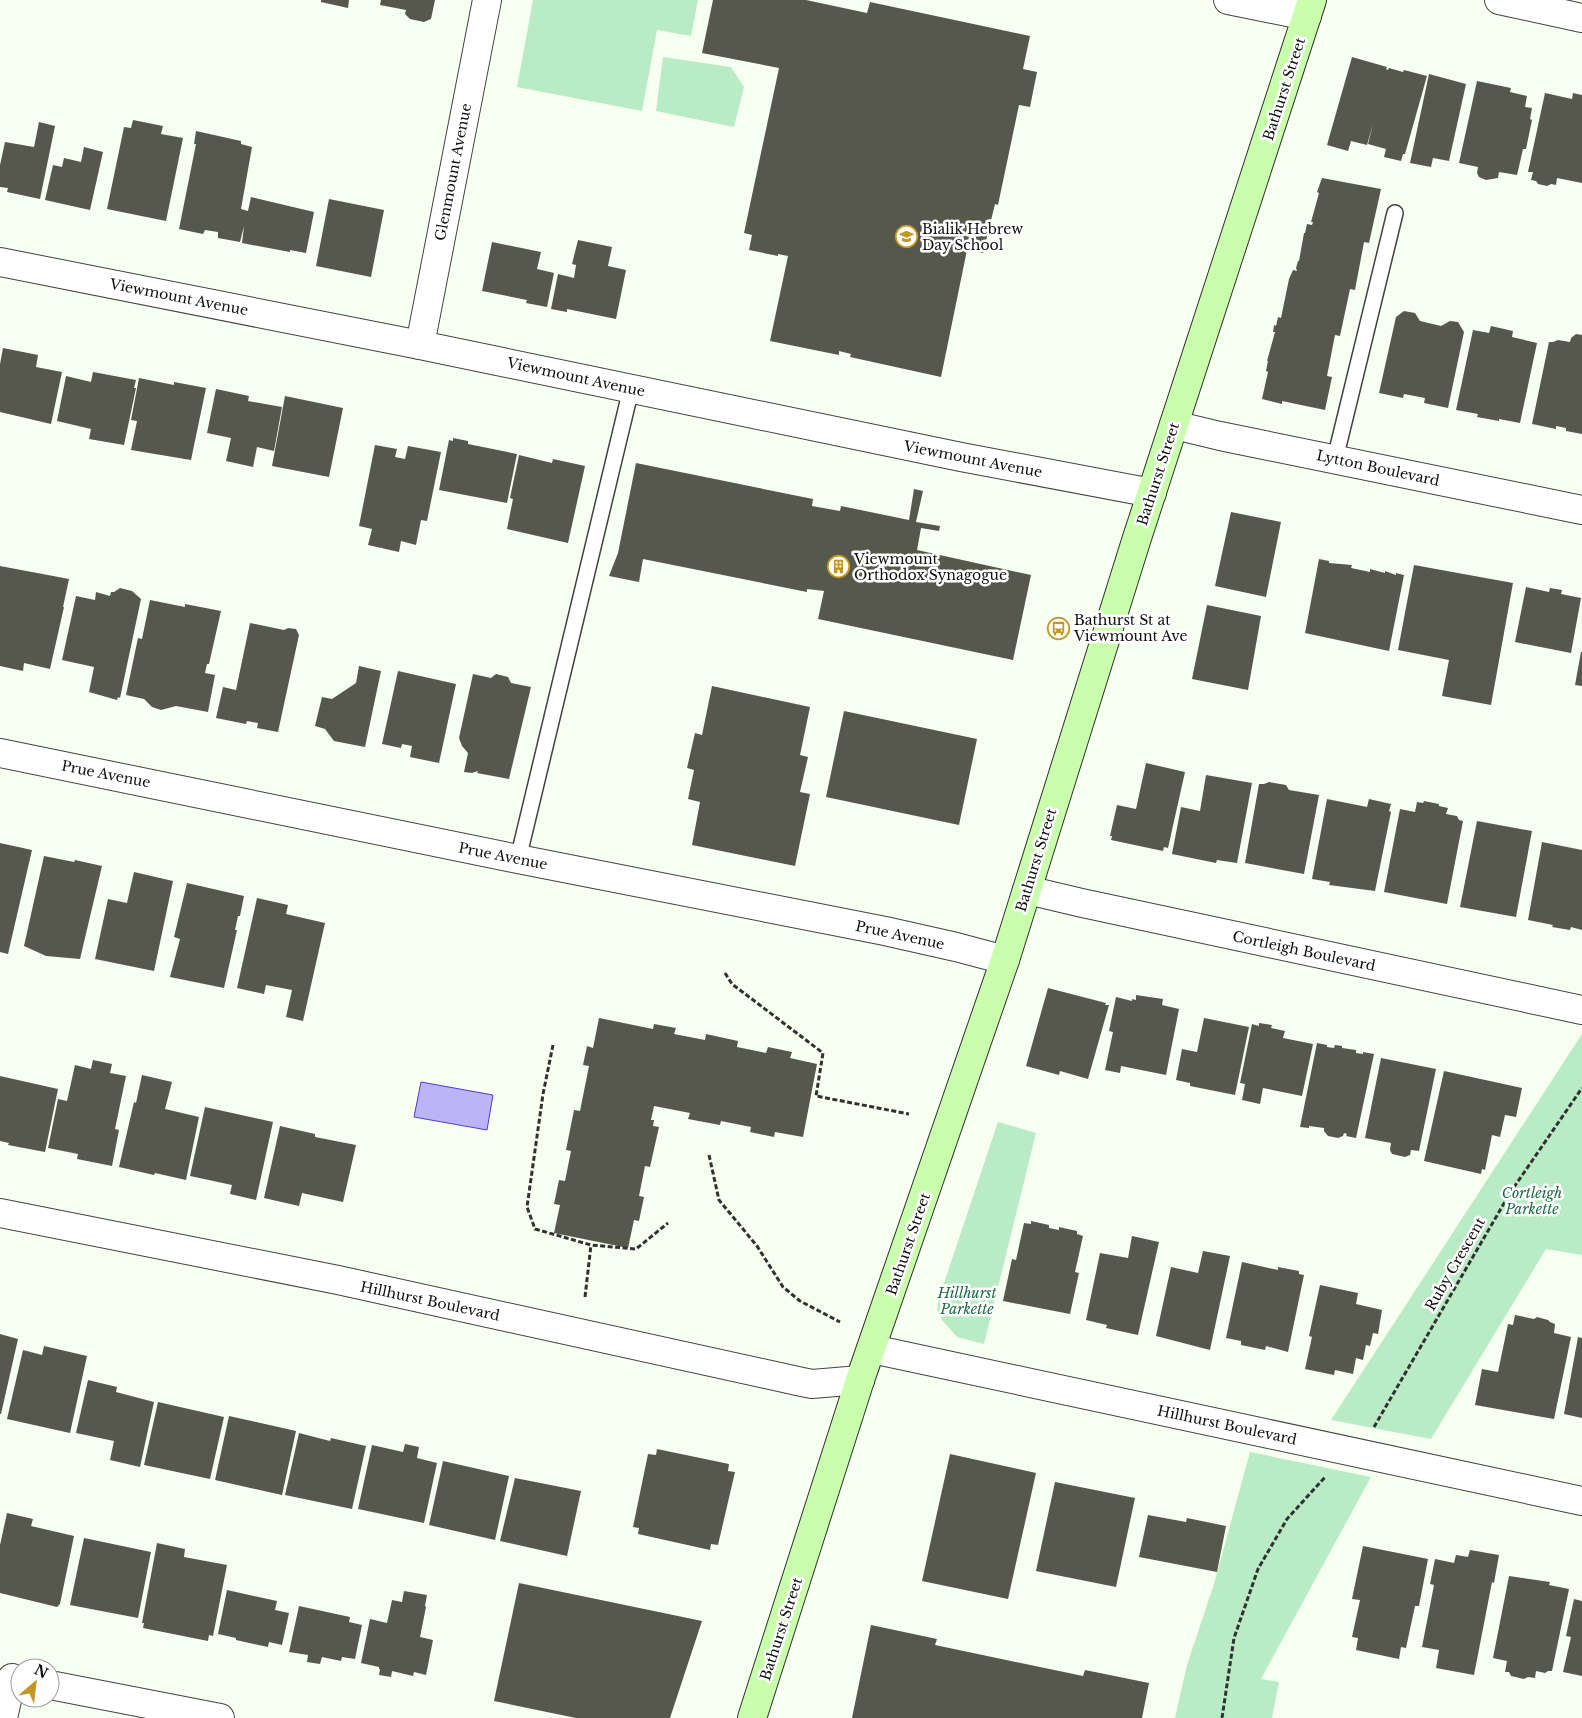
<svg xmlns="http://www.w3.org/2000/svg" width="1582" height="1718" viewBox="0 0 1582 1718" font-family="'Libre Baskerville',serif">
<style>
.green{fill:#b9ebc5}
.water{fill:#bdb4f8;stroke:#5239d1}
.building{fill:#56584b}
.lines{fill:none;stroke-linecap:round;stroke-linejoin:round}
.service-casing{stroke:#424242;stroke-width:18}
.minor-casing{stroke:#424242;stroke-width:30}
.secondary-casing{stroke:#313131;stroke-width:30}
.path{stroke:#313131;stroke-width:3;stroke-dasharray:5 2.5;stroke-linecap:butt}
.service{stroke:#fff;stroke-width:15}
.minor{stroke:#fff;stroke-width:28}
.secondary{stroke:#c9ffac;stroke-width:28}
.labels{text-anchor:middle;stroke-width:5;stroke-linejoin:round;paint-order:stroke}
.street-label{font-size:14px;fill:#0f0f0f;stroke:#fff}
.poi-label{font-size:14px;fill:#0f0f0f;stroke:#fff;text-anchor:start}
.park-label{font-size:14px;font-style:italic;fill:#1d6947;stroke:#fff}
</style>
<rect width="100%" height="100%" fill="#f7fff1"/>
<g class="green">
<path d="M533,0h165l-7,36 -34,-6 -15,81 -125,-24z"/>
<path d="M663,57l68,10 13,20 -10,40 -78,-16z"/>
<path d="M1582,1034v221l-36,-6 -115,190 -100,-19z"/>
<path d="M998,1122l38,11 -52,211 -27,-7 -15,-17 -5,-10 2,-12z"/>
<path d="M1250,1452l121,25 -110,202 18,3 -7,36h-97l12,-53 27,-81z"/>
</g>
<path class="water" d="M421,1082l72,13 -6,35 -73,-13z"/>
<g class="building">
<path d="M321,0h28l-1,8 -27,-6z"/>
<path d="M381,0h54l-4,19 -7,3 -14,-3 -5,-5 1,-4 -26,-5z"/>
<path d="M713,0h93l61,13 3,-11 160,34 -7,33 14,3 -7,35 -11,-2 -21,100 -3,-1 -12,49 -16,-3 -26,127 -91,-20 1,-3 -12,-3v4l-69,-14 18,-85 -10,-2v2l-29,-6 3,-15 -8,-2 35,-165 -77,-15z"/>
<path d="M1352,57l35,10 -1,2 2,1 1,-2 14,4 1,-2 23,6 -22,78h-2l-2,7 -17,-4 2,-8 -18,-5 5,-20 -6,21 -16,-4 -3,10 -21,-6z"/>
<path d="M1429,74l37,10 -17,77 -16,-3 -2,9 -21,-4z"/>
<path d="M1477,81l34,7 -1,4 17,4 -2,11 7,1 -2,11 2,1 -6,29h-3l-6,26 -18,-3 -1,6 -12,2 -7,-3 -2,-4 1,-6 -19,-4z"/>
<path d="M1545,93l27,6 1,-6 9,2v88l-25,-5 -1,7 -5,-1 -4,2 -9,-2 -2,-3 -5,-1 2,-8h-5z"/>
<path d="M133,120l30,6 -2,8 22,4 -17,83 -59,-12 17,-82 7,1z"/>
<path d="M39,122l16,4 -15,73 -33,-7 1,-4 -8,-1v-22l5,-23 29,5z"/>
<path d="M196,131l45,10v3l11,3 -11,62 7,2 3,-14 63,15 -8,41 -16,-3v2l-48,-9 2,-17 -4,16 -22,-4v-6l-13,-2 -2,4 -24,-5 17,-85h-2z"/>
<path d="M84,147l19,5 -13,58 -45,-10 8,-35 9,2 2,-9 17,4z"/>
<path d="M1322,178l59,11 -12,54 -5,-1 -9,48 -5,-1 -10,47 -5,-1 -8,41 5,1 -7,33 -43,-9v3l-20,-5 6,-27 -2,-1 2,-10h-1l8,-29h-2l1,-7 2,1 2,-9 3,1 8,-39 4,-9 4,1 -1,-3 2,-7h1l5,-28h1l2,-9 5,1 1,-3h-2l8,-29 -2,-1z"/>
<path d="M329,199l55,11 -13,67 -55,-11z"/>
<path d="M578,240l34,7 -4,19 18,4 -10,49 -49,-10v3l-16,-3 7,-35 16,4 2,-13 -4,-1z"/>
<path d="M492,242l49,10 -4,17 17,4 -7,34 -21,-4 1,-3 -45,-9z"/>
<path d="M1404,311l11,2 5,8 21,5 9,-5 8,1 6,10 -16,76 -24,-5 1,-5 -21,-4 -1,4 -24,-5 17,-76z"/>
<path d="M1491,326l22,5 -1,6 25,6 -17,80 -21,-4v2l-22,-4 1,-3 -22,-4 17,-80 16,3z"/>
<path d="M1576,334l6,1v99l-16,-3v-3l-10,-2v3l-24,-5 17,-82h4l5,-2 12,2 1,-4z"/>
<path d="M3,348l35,7 -2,12 26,5 -11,52 -51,-12v-48z"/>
<path d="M93,372l43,8 -2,8h2l-12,57 -35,-6 2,-10 -34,-8 9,-45 25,6z"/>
<path d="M139,378l35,7v-3l32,6 -15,72 -60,-10 6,-29 -6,-1z"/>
<path d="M216,389l33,7 -1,5 34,6 -8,44 -17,-4 -4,20 -27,-6 5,-23 -24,-5z"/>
<path d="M285,396l58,12 -14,69 -57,-11z"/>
<path d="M453,438l15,3v3l49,10 -10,49 -68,-13 10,-50 4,1z"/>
<path d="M375,445l22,4 -2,8 10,2 3,-13 33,6 -14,69 -6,-1 -5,25 -15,-4 -2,11 -31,-7 4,-16 -13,-3z"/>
<path d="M519,455l33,8 1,-4 32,7 -17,77 -61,-14 6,-30 -3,-1z"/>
<path d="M636,463l177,36 -1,7 28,5 1,-5 68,14 5,-31 9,2 -7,31 24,4 -1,5 -18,-3 -4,22 114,25 -18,85 -195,-41 6,-28 -17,-2v3l-164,-33 -4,23 -30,-6 9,-23z"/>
<path d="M1231,512l50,10 -15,75 -51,-11z"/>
<path d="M1319,559l10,2v2l23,2 -1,3 19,4v-3l15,4v-2l11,4v-2l8,2 -15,76 -84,-18z"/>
<path d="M1414,565l99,18 -22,122 -49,-9 7,-36 -51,-10z"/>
<path d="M0,566l69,13 -6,28h1l-14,62 -26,-6 -1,8 -23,-5z"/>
<path d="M1526,587l23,5 1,-4 12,2 -1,4 20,4 -10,55 -56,-11z"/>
<path d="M120,588l12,3 9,8 -21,99 -2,-1 -1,3 -28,-8 5,-25 -32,-7 14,-64 19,4 1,-8 14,4 1,-4h3z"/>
<path d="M150,600l35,7v-3l36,7 -12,53h-2l-2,9 10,2 -7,37 -32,-6 -15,4 -9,-3 -8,-8 -18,-4 12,-57 4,1z"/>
<path d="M1207,605l54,11 -13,74 -56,-11z"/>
<path d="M250,623l34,7 4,-2 8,1 3,6 -21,97 -21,-4 1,-5 -11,-2 -1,3 -30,-6 7,-31 13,3z"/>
<path d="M1581,652h1v34l-7,-1z"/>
<path d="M359,666l22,5 -16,76 -31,-6 -9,-12 -10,-3 7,-29 10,2 24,-16z"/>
<path d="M398,671l58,13 -17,79 -29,-6 2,-11 -10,-2 -1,4 -19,-4z"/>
<path d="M473,674l18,4 5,-4 12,3 3,6 20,4 -22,92 -32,-6 1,-2 -6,2 -8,-1 4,-19 -6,-7 -3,-8z"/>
<path d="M712,686l98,21 -10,48 8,2 -8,35 10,2 -15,72 -103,-21 8,-43 -12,-3 6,-29 -7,-2 8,-35 7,2z"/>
<path d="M844,711l133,28 -18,86 -133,-28z"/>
<path d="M1146,763l39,9 -17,76 -4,-1 -1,4 -52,-11 1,-4h-2l7,-31 19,4z"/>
<path d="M1206,775l46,8 -15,80 -20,-3 -1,3 -44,-9 9,-47 19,4z"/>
<path d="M1269,782l17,3 3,5 30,5 -15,79 -59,-11 14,-79h5z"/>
<path d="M1327,799l40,8 2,-8 22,5 -2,7 2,1 -16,79 -46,-6 1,-3 -18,-3z"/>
<path d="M1424,801l15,3v2l9,2 -2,6 11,2 2,4 4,1 -16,83 -63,-12 16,-83 15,3 2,-10 6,1z"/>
<path d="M1477,821l55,10 -16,86 -56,-10z"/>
<path d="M1542,842l40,8v80l-11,-3 -1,3 -18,-3 1,-2 -25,-5z"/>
<path d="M0,843l32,7 -24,104 -8,-2z"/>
<path d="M44,856l30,6 1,-2 27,6 -22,93 -34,-3 -22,-10z"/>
<path d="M134,872l39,9 -19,90 -59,-12 13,-60 19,4z"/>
<path d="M187,883l57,13 -4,20h-2l-3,14h2l-13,58 -54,-11 10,-38 -6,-2z"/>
<path d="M257,898l31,7 -2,9 39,9 -22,98 -17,-4 6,-27 -26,-5 -2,9 -27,-6z"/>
<path d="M1048,988l58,15 -1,2h4l-21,74 -28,-8 -1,4 -33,-9z"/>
<path d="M1136,995l27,4 -1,6 17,4 -13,66 -45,-9 -1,7 -15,-3 8,-38 -4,-1 7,-34 16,4v-2l4,1z"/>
<path d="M599,1018l54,11 1,-5 22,4 -2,6 31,6 1,-6 32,7 -1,6 29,6 2,-6 24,5 -2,6 27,6 -14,73 -28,-5 -1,5 -24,-5 1,-5 -30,-6 -1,4 -32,-6 2,-6 -36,-7 -3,14h3l-1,6 6,1 -9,40 -5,-1 -6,30 5,1 -5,24 -5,-1 -6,28 -74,-15 6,-28 -6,-1 5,-24 6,1 6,-30 -5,-1 8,-40 6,1 9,-45 -6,-1 4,-19 6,2z"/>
<path d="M1204,1018l45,9 -14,68 -45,-9v-3l-14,-3 6,-31 15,3z"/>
<path d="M1259,1023l13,2 -1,3 14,3 -2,7 30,6 -11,52 -39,-8 -3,16 -18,-4 3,-16 -5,-1 12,-59 7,2z"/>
<path d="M1317,1043l10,2v2l7,1 1,-3 7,1v2l14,2v3l7,1v-2l11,2 -18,84 -10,-2 1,-2 -3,-1 -1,3 -5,2 -10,-2 -4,-5v-3l-15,-2v2l-9,-1z"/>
<path d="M1381,1058l55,11 -17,82 -8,-1 -1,5 -5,2 -13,-3 -2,-4 1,-7 -26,-5z"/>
<path d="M93,1060l19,4 -2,9 16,3 -11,53 4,1 -7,36 -35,-7 1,-5 -30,-6 10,-49 9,2 8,-36 16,4z"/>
<path d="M1444,1071l78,17 -6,29 -11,-2 -5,22 -8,-2 -7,35 -3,-1 -1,5 -57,-13z"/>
<path d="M142,1075l30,7 -7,27 34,8 -13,63 -31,-7 -1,2 -35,-8 15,-65 2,1z"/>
<path d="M0,1076l58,13 -13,63 -37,-7 1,-2 -9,-2z"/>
<path d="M205,1107l68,15 -17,78 -26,-6 2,-9 -42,-9z"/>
<path d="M280,1126l35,8v3l41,8 -13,57 -41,-9 -3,13 -35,-8z"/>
<path d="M1031,1221l18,4v3l10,2v-3l18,4v3l6,2 -8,36 4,1 -9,41 -67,-13 9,-42 4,1 8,-37 7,1z"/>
<path d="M1132,1236l27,6 -21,93 -32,-7 1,-3 -21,-5 14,-67 28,5z"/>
<path d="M1203,1251l27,5 -20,94 -54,-14 15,-69 27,6z"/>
<path d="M1242,1262l36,8v-3l21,4v3l5,1 -16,77 -22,-6 -1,4 -24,-5v-4l-15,-3z"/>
<path d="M1320,1285l38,8 -2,11 26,6 -4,24 -5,-1 -3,13 -4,-1 -3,15 -7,-2 -3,16 -18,-4 -1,5 -29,-6 7,-32 -3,-1z"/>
<path d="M1515,1315l19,4 3,-2 11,3 2,2 5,2 -1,9 17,4 -17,82 -79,-14 7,-36 16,3 10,-48 5,1z"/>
<path d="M0,1334l18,5 -17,75h-1z"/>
<path d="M1578,1337l4,1v80l-18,-4z"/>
<path d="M44,1346l43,10 -17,77 -63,-14 16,-69 19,5z"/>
<path d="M88,1380l29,7 -1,5 38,10 -14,65 -30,-7 4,-19 -38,-8z"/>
<path d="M158,1402l66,15 -14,62 -66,-14z"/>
<path d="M229,1416l67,15 -14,64 -67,-15z"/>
<path d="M299,1433l31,8 1,-3 35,8 -14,63 -67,-14z"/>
<path d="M405,1444l14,3 -2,11 20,5 -13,60 -66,-14 14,-64 31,7z"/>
<path d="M657,1449l72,15 -1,7 7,1 -17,73 -7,-1 -1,6 -72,-16 1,-6 -6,-1 15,-73 8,1z"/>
<path d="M950,1454l86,19 -28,126 -86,-18z"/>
<path d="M443,1461l66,15 -14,64 -66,-15z"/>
<path d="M515,1478l66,13 -14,65 -67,-15z"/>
<path d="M1055,1482l80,16 -19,89 -80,-16z"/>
<path d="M7,1513l26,6 -2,7 43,10 -14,68 -3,3 -57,-14v-48z"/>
<path d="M1148,1515l38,7 1,-4 39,8 -9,46 -78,-15z"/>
<path d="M84,1538l67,14 -13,66 -68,-13z"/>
<path d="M157,1543l28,6 -1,8 43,8 -14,71 -4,-1 -1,6 -65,-13 1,-5h-2z"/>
<path d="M1363,1546l65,13 -9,47h-4l-9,42 -5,-1 -2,12 -43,-9 2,-12 -6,-1 8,-37 -8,-1z"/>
<path d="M1470,1550l29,5 -5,28 -2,-1 -18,93 -38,-7 3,-18 -17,-3 12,-62 -4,-1 5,-25 19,4 2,-8 12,2z"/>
<path d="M1509,1576l41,6 -1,3 20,4 -17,82h-4l-3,2 -9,-2 -1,7 -7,-1 -4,2 -13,-3 -2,-4h-4l2,-11 -14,-3z"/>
<path d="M519,1583l183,38 -32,97h-94l-82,-17z"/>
<path d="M227,1590l50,11 -2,9 14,3 -7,32 -13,-3 -1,5 -32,-7v-2l-18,-4z"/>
<path d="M404,1591l23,4 -2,11 1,1 -6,30 13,3 -7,35 -12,-3 -1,4 -21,-5 -1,6 -12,-2 1,-6h-1v-2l-18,-4 9,-44 17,4 5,-23 10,2z"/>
<path d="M1574,1599l8,2v75l-19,-4 8,-35 -5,-1z"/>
<path d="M299,1606l51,11 -1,5 13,3 -7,34 -13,-2 -1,4 -19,-4 -2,7 -13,-2 1,-7 -19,-3z"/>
<path d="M871,1625l66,14 -2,6 148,31 2,-6 64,13 -7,35h-290z"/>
</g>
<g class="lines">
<defs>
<g id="service">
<path d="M1335,459l60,-246"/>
<path d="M518,859l113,-470"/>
</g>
<g id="minor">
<path d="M1228,0l79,16"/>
<path d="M1499,0l83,18"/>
<path d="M0,262l420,83 541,112 191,36"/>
<path d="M420,345l67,-345"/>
<path d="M1174,425l46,11 362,74"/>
<path d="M0,753l518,106 367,72 71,16 49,13"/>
<path d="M1027,890l55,13 500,107"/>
<path d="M0,1213l338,67 464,102 10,2 48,-4"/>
<path d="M872,1349l710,152"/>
<path d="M50,1685l170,33"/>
<path d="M3,1718l9,-40"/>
</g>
<path id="secondary" d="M752,1718l108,-338 145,-420 131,-419 176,-541"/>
</defs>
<use href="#service" class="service-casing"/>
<use href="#minor" class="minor-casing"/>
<use href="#secondary" class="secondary-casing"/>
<g class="path">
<path d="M725,973l7,11 91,69 -7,43 93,18"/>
<path d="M553,1045l-10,49 -16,113 8,22 56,16 45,4 32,-26"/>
<path d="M709,1155l10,45 38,46 26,41 17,14 40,21"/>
<path d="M585,1297l6,-52"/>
<path d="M1374,1427l136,-234 72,-105"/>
<path d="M1222,1718l12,-80 24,-69 29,-50 39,-43"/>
</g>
<use href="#service" class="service"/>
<use href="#minor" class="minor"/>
<use href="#secondary" class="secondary"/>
</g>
<defs>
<symbol id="school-ring" viewBox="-11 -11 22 22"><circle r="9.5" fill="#fff" stroke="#c39622" stroke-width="1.5"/><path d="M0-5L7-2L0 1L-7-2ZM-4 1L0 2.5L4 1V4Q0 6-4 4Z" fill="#c39622"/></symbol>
<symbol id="building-ring" viewBox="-11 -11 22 22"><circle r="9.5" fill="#fff" stroke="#c39622" stroke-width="1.5"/><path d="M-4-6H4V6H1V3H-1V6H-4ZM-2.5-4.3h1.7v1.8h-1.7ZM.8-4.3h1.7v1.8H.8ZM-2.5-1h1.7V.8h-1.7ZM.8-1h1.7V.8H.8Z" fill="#c39622"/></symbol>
<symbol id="bus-ring" viewBox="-11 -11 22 22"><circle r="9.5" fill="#fff" stroke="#c39622" stroke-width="1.5"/><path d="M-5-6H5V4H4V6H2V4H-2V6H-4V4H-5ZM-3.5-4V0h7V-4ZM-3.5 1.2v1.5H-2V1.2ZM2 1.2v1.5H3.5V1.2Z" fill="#c39622"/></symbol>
</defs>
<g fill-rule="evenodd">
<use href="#school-ring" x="894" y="224" width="25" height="25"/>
<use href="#building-ring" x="826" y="554" width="25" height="25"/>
<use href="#bus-ring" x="1046" y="616" width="25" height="25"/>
</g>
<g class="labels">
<g class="street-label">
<text transform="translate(1284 89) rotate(-72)" y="5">Bathurst Street</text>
<text transform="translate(453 172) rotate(-79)" y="5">Glenmount Avenue</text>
<text transform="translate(179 297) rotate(11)" y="5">Viewmount Avenue</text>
<text transform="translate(576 377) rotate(12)" y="5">Viewmount Avenue</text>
<text transform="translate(973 459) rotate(11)" y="5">Viewmount Avenue</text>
<text transform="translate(1378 468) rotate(12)" y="5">Lytton Boulevard</text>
<text transform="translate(1158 474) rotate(-72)" y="5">Bathurst Street</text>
<text transform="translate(106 774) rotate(11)" y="5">Prue Avenue</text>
<text transform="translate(503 856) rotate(11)" y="5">Prue Avenue</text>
<text transform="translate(1036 860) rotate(-73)" y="5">Bathurst Street</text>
<text transform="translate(900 935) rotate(12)" y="5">Prue Avenue</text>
<text transform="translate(1304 951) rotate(12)" y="5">Cortleigh Boulevard</text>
<text transform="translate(908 1244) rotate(-71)" y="5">Bathurst Street</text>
<text transform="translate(1455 1264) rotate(-60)" y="5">Ruby Crescent</text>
<text transform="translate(430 1301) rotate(12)" y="5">Hillhurst Boulevard</text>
<text transform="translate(1227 1425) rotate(12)" y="5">Hillhurst Boulevard</text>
<text transform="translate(781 1629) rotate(-72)" y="5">Bathurst Street</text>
</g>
<g class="poi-label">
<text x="922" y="234">Bialik Hebrew<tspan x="922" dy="16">Day School</tspan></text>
<text x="854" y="564">Viewmount<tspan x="854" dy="16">Orthodox Synagogue</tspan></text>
<text x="1074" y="625">Bathurst St at<tspan x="1074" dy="16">Viewmount Ave</tspan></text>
</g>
<g class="park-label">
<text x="1532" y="1198">Cortleigh<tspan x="1532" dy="16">Parkette</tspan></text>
<text x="967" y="1298">Hillhurst<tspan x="967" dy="16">Parkette</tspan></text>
</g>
</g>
<g transform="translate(35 1683) rotate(28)"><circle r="24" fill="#ffffff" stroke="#9f9f9f"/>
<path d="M0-4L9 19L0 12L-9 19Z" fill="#c39622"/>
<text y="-8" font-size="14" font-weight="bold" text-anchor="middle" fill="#0f0f0f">N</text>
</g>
</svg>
